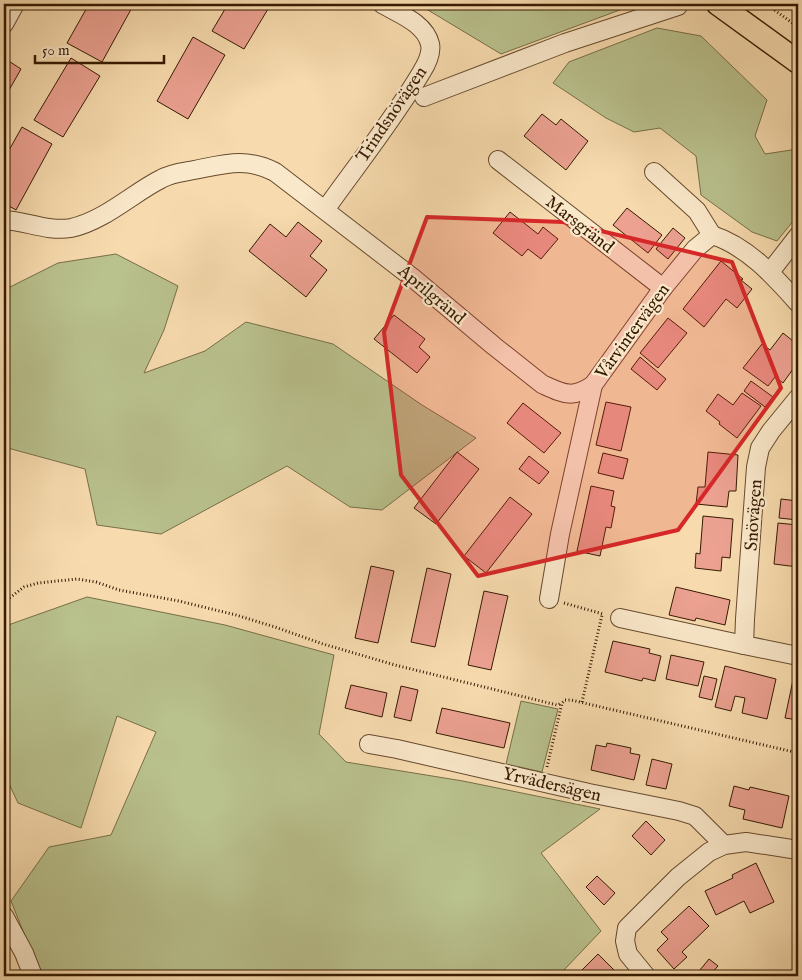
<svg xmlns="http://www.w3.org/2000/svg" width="802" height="980" viewBox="0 0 802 980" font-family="'IM FELL English',serif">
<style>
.green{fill:#b9c18d;stroke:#786e48}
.building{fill:#eca191;stroke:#361a02}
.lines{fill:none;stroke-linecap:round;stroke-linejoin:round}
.minor-casing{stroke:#664a2d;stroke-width:20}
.major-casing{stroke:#361a02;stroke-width:25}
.path{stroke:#361a02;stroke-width:3;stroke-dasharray:1 2.5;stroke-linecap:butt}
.minor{stroke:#fae8ca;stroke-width:18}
.major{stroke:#f7dbae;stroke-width:22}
.marked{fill:#d62828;fill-opacity:0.2;stroke:#d62828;stroke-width:4;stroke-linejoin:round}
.labels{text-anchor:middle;stroke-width:4.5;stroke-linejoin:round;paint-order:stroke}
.street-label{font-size:18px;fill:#361a02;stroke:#fae8ca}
</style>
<rect width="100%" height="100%" fill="#f7dbae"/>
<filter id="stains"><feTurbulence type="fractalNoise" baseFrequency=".004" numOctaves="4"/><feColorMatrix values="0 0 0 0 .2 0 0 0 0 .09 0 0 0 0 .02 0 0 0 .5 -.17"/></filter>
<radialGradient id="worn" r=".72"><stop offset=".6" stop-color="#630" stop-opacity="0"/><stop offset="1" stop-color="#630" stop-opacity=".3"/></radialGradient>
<g class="green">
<path d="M418,4h218l-135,50z"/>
<path d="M657,28l44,8 66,64 -12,36 10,18 33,-5v66l-21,26 -25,-9 -51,-37 -5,-39 -36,-28 -26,4 -28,-14 -53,-35 16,-21z"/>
<path d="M116,254l62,32 -14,44 -20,43 61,-22 41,-29 87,22 89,61 54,33 -94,72 -32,-3 -63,-41 -126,68 -64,-9 -12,-56 -81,-22v-157l54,-27z"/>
<path d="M87,597l138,28 109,30 -15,79 27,28 117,19 137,28 -59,44 60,78 -38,40 -1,5h-521l-30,-75 38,-54 62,-12 45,-103 -39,-16 -36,112 -63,-25 -14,-30v-145l7,-4z"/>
<path d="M521,701l37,8 -16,63 -36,-8z"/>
</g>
<g class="building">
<path d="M89,4h45l-32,58 -35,-19z"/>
<path d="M228,4h43l-27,45 -32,-18z"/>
<path d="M193,37l32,18 -37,64 -31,-18z"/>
<path d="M4,58l17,11 -17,30z"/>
<path d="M71,58l29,18 -37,61 -29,-17z"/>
<path d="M542,114l14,11 5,-6 27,22 -22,29 -42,-34z"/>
<path d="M22,127l30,17 -36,66 -12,-7v-44z"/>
<path d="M627,208l35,27 -14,18 -35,-28z"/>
<path d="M510,212l28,22 5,-7 15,12 -17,20 -13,-10 -6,7 -29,-23z"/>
<path d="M298,222l24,19 -12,15 17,14 -21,27 -57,-46 21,-27 16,13z"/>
<path d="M673,228l12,10 -17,21 -12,-10z"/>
<path d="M721,261l22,18 -2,1 11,9 -15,19 -11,-9 -22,28 -21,-18z"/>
<path d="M394,315l31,24 -6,8 11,10 -13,16 -43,-34z"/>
<path d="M668,318l19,15 -29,35 -18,-15z"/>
<path d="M783,333l15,12v17l-15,21 -8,-6 -7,9 -25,-18 19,-24 8,6z"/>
<path d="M640,357l26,22 -9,11 -26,-21z"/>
<path d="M751,381l22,16 -8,10 -21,-16z"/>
<path d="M742,393l19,13 -24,32 -18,-14 1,-2 -14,-11 12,-17 15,11z"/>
<path d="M606,402l25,5 -10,44 -25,-6z"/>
<path d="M523,403l38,30 -17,20 -37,-30z"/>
<path d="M457,452l22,17 -43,55 -22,-16z"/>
<path d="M708,452l30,3 -2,36h-7l-2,16 -31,-3 2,-17h7z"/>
<path d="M603,453l25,6 -5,20 -25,-6z"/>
<path d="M529,456l20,16 -10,12 -20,-15z"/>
<path d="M591,486l23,5 -3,15 4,1 -4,21 -5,-1 -6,29 -23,-5z"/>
<path d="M510,497l22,17 -46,59 -22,-17z"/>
<path d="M781,499l17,2v19l-19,-2z"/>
<path d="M703,516l30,3 -3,39 -8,-1 -1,14 -26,-3 1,-15 4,1z"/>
<path d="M778,523l20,2v42l-24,-3z"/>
<path d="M371,566l23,5 -16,72 -23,-5z"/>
<path d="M427,568l24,6 -16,73 -24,-5z"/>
<path d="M676,587l54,13 -5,25 -29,-7 -1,3 -26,-6z"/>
<path d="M484,591l24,5 -17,74 -23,-5z"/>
<path d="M613,641l37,8 -1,4 12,3 -6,25 -12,-3 -1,3 -37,-9z"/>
<path d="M671,655l33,7 -6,24 -32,-7z"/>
<path d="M725,666l51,13 -9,40 -25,-6 3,-15 -10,-2 -4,15 -16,-4z"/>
<path d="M704,676l13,3 -5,21 -13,-3z"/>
<path d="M793,680l5,1v39l-13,-2z"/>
<path d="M351,685l36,8 -5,24 -37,-9z"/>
<path d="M401,686l17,4 -7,31 -17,-4z"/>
<path d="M442,708l68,15 -6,25 -68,-15z"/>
<path d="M607,743l24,5 -1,5 10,2 -6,25 -43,-10 5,-25 10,2z"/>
<path d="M652,759l20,5 -6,25 -20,-4z"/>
<path d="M734,786l15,4 1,-3 39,9 -7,32 -39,-9 2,-9 -16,-4z"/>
<path d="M646,821l19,19 -14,15 -19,-19z"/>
<path d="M756,863l18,39 -24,11 -6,-12 -28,14 -11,-24 28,-13 -1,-3z"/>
<path d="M597,876l18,17 -11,12 -18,-18z"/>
<path d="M689,906l20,20 -27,26 5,5 -13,12 -17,-19 11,-11 -7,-7z"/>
<path d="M598,954l22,22h-37l-4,-3z"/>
<path d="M709,959l9,7 -9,10h-14z"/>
</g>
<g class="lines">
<defs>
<g id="minor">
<path d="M4,24l11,-20"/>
<path d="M424,97l141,-54 113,-37 1,-2"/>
<path d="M498,160l165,128"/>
<path d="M654,172l43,39 15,24"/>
<path d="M325,210c32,-45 68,-90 96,-137 5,-8 11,-20 9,-29 -5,-21 -31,-30 -48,-40"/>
<path d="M4,220c22,1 44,12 67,8 33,-7 62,-35 90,-49 10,-6 22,-7 33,-9 31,-6 52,-13 81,2l138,106 81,68 48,38c22,10 30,15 51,1"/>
<path d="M770,272l28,-36"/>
<path d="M798,398l-27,33 -11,17 -4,19 -11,152 -1,26 54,11"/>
<path d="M549,599l11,-65 33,-149 70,-97 32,-39 17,-14c35,11 62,41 86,68"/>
<path d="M620,618l124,27"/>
<path d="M369,744l28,5 192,44 90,18 16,5 29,29"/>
<path d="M4,916l20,37 9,23"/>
<path d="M646,976l-18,-22 -3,-13 2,-13 51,-51 31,-25 15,-7 22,-3 52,8"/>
</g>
<path id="major" d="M718,4l80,58"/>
</defs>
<use href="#minor" class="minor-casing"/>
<use href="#major" class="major-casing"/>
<g class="path">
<path d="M766,4l32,23"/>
<path d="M4,602l20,-15 14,-4 39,-4 19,3 23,8 60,11 57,14 39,12 48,17 72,21 162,40 5,-2"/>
<path d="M564,603l39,11"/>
<path d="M582,702l20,-87"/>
<path d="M547,767l15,-64 3,-3h6l227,53"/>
</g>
<use href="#minor" class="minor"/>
<use href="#major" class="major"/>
</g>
<path class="marked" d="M427,217l136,5 169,40 49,126 -103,142 -200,46 -77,-101 -17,-143z"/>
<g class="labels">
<g class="street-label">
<text transform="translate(391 114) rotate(-56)" y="6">Trindsnövägen</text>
<text transform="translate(580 224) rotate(38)" y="6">Marsgränd</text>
<text transform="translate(432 294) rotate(40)" y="6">Aprilgränd</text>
<text transform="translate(632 331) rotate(-54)" y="6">Vårvintervägen</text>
<text transform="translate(753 515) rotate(-86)" y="6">Snövägen</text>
<text transform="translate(552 784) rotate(13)" y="6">Yrvädersägen</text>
</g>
</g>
<rect width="802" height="980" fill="none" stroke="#f7dbae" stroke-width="20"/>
<rect x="5" y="5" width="792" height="970" fill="none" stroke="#361a02" stroke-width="2.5"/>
<rect x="10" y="10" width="782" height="960" fill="none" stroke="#361a02"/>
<path d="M35 55v8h129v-8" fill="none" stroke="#361a02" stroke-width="2.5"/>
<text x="42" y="55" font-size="15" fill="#361a02" stroke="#fae8ca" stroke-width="4" paint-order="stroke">50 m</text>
<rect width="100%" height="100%" filter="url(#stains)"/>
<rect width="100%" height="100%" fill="url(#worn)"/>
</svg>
